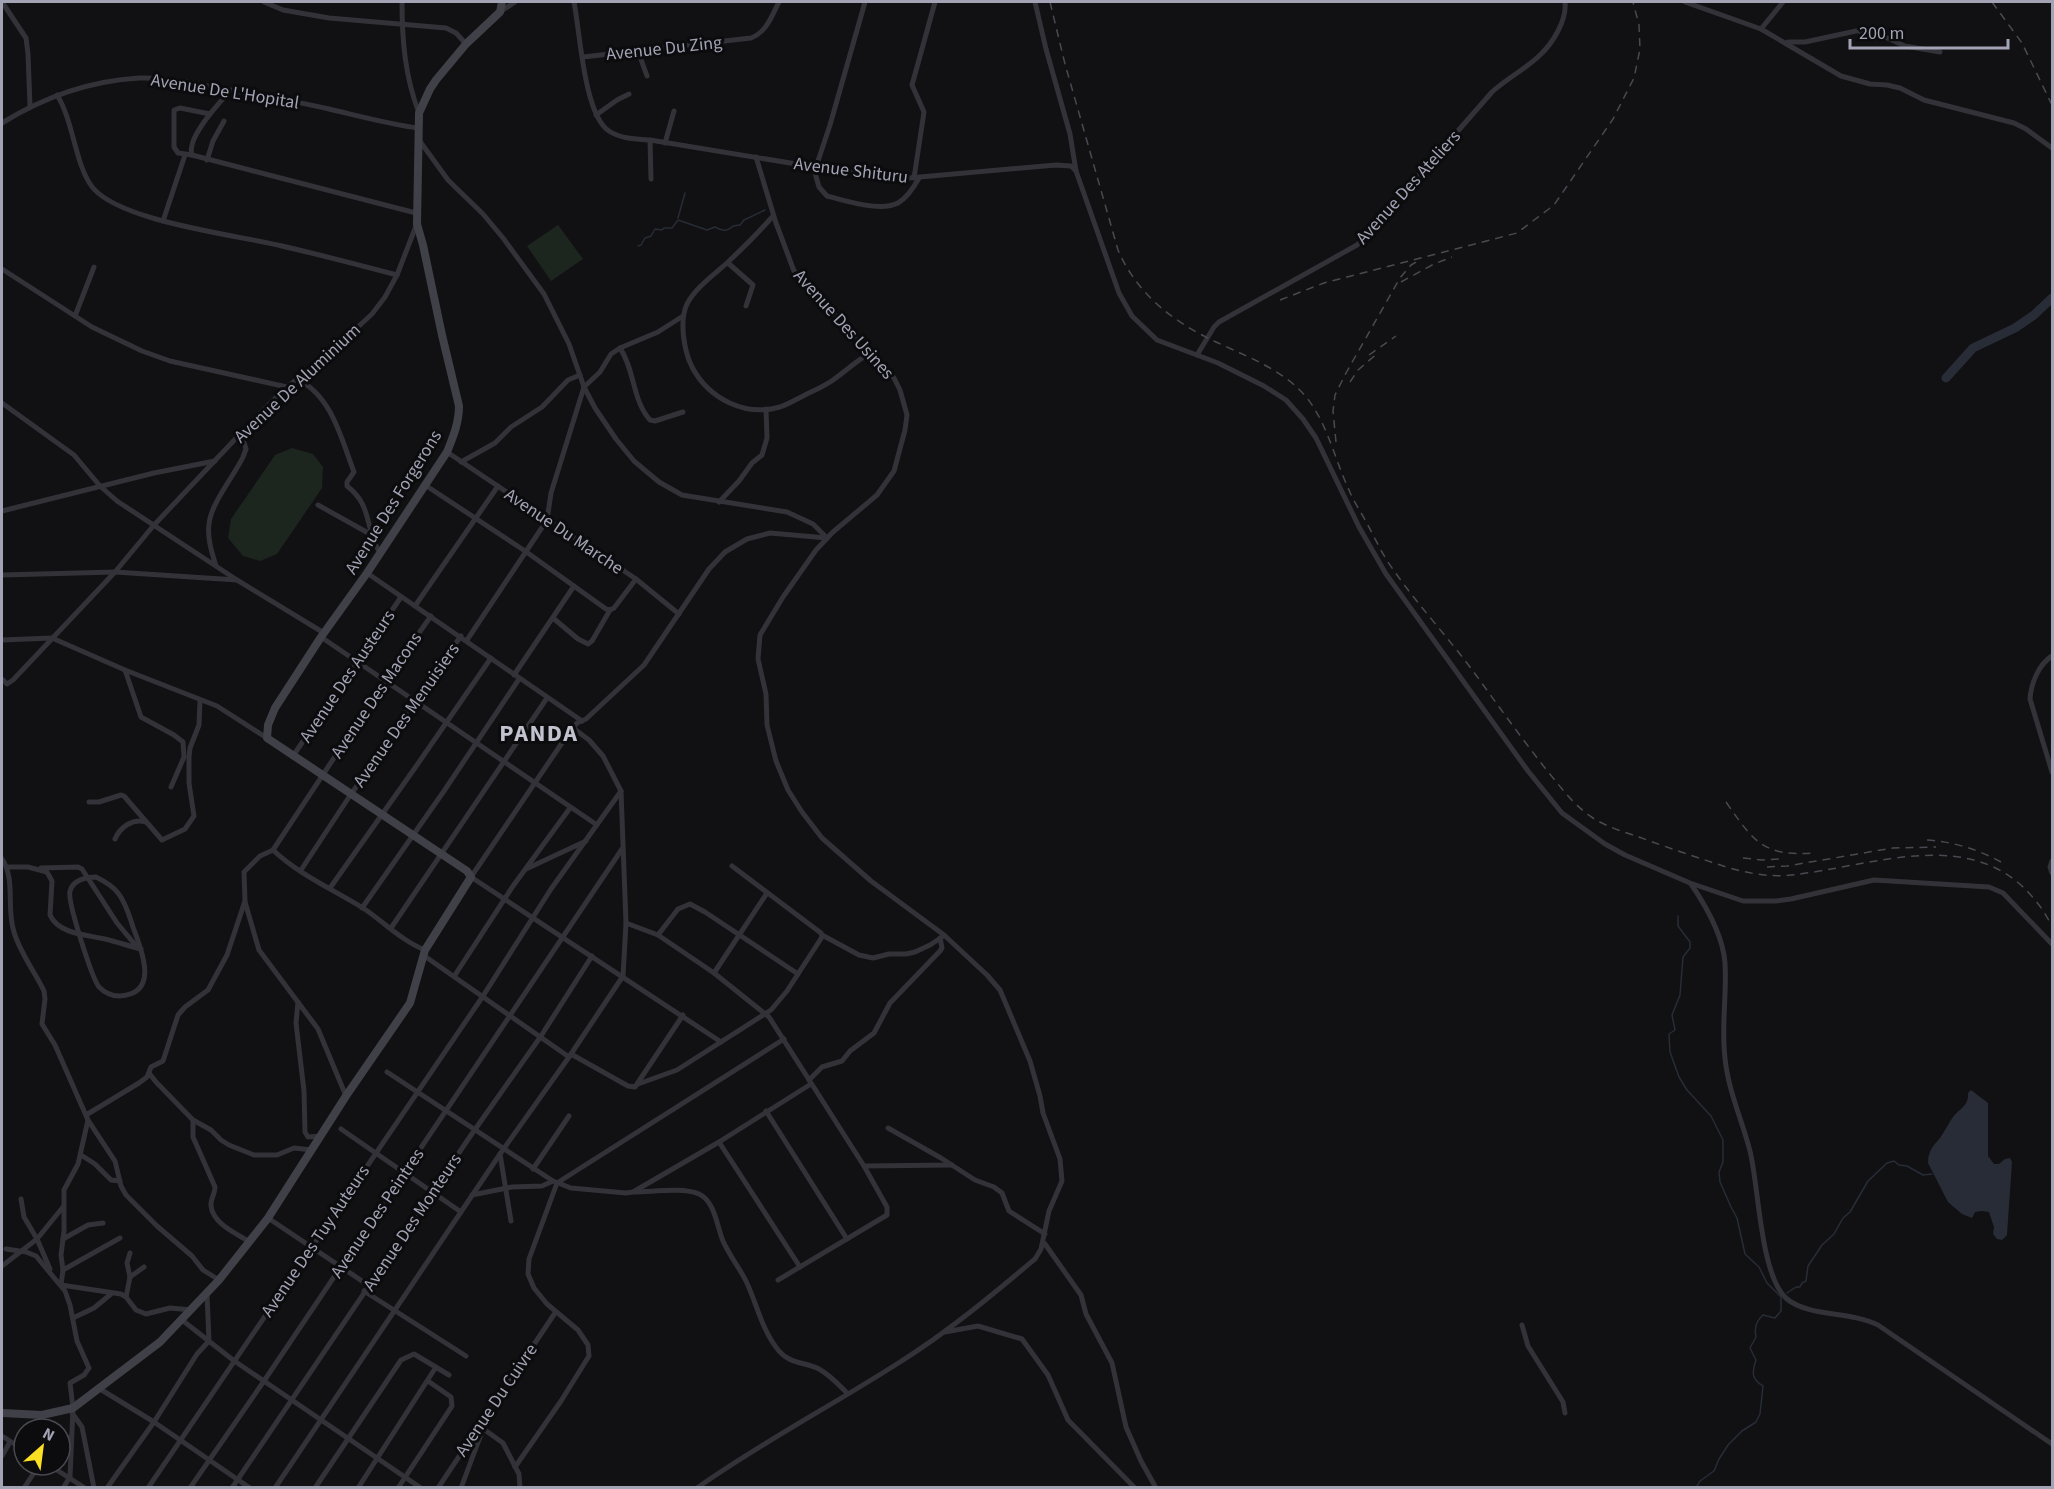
<svg xmlns="http://www.w3.org/2000/svg" width="2054" height="1489" viewBox="0 0 2054 1489" font-family="'Source Sans 3',sans-serif">
<style>
.green{fill:#1d251f}
.water{fill:#272c37}
.lines{fill:none;stroke-linecap:round;stroke-linejoin:round}
.stream{stroke:#272c37;stroke-width:1.5}
.river{stroke:#272c37;stroke-width:9}
.street{stroke:#323238;stroke-width:5}
.secondary{stroke:#404048;stroke-width:8}
.rail{stroke:#494951;stroke-width:1.5;stroke-dasharray:8 6;stroke-linecap:butt}
.labels{text-anchor:middle;stroke-width:6;stroke-linejoin:round;paint-order:stroke}
.street-label{font-size:18px;fill:#a2a3b4;stroke:#0c0c0e}
.district-label{font-size:24px;font-weight:bold;letter-spacing:1.5px;fill:#c3c3d0;stroke:#0c0c0e}
</style>
<rect width="100%" height="100%" fill="#111113"/>
<g class="green">
<path d="M558,225l25,34 -32,22 -24,-35z"/>
<path d="M292,448l21,6 10,13 -1,21 -45,66 -17,7 -17,-5 -15,-18 3,-19 44,-64z"/>
</g>
<path class="water" d="M1971,1090l17,13v53l6,8h5l6,-5 5,-1 2,4 -5,73 -5,5 -5,-1 -4,-5 1,-7 -5,-15 -7,-1 -7,1 -3,6 -10,-4 -14,-12 -20,-39c0,-12 5,-17 12,-25 5,-7 8,-14 13,-21 7,-9 16,-11 15,-24z"/>
<g class="lines">
<g class="stream">
<path d="M678,218l7,-25"/>
<path d="M638,246l3,-1 4,-7 6,-2 4,-7 7,1 2,-2h8l6,-8 29,10 8,-3c8,4 12,5 18,-1l7,-1 4,-5 21,-10"/>
<path d="M1678,916v10l12,16v6l-7,9 -3,38 -8,20 3,15 -6,4 1,18 9,25 8,13 24,26 12,24v22l-4,10 1,10 11,25 6,11 8,36 14,13 8,16 14,14v14l-6,7 -12,-3c-7,6 -9,13 -7,22l-6,11 6,12c-4,12 -5,19 7,26l-3,28 -4,8 -14,9 -14,14 -9,14 -5,12 -14,10 -4,7"/>
<path d="M1787,1293l9,-6h4l2,-4 4,-2 2,-15 14,-21 12,-11 9,-16 7,-6 18,-31 19,-18 7,-2 5,4 8,1 16,9 9,-1"/>
</g>
<path class="river" d="M1946,378l27,-30 42,-20 19,-13 18,-17"/>
<g class="street">
<path d="M2,2l24,36 2,16 2,52"/>
<path d="M264,2l19,8 46,8 117,10 10,5 10,11"/>
<path d="M402,2c0,38 3,75 17,111"/>
<path d="M574,2c6,30 10,113 35,129 12,8 27,8 41,9l189,31 70,7 147,-13 15,1 5,5 43,122 13,23 25,24 61,23 46,23 22,14 17,19 13,19 43,89 27,47 142,197 34,42 43,31 20,11 65,28 53,18h33l15,-2 83,-19 115,7 14,6 49,51"/>
<path d="M865,2l-35,123 -14,42 -1,6 4,14 8,9c18,5 54,16 71,7 9,-5 16,-16 21,-25"/>
<path d="M1035,2l11,47 24,85 6,37"/>
<path d="M1685,2l76,27 80,47 29,8 17,1 13,3 24,12 90,23 12,6 26,19"/>
<path d="M500,12l15,-10"/>
<path d="M1761,29l22,-27"/>
<path d="M1788,42h17l51,-11h16l33,15 35,6"/>
<path d="M638,51l9,25"/>
<path d="M583,57l168,-19c16,-6 21,-23 28,-36"/>
<path d="M230,91c-11,12 -44,47 -38,64l224,58"/>
<path d="M57,95c17,27 18,71 36,93 29,34 144,47 189,58 39,9 77,19 115,29"/>
<path d="M596,115l21,-15 12,-6"/>
<path d="M2,123c42,-26 87,-42 137,-45 31,-1 61,7 91,12 33,7 66,11 99,19 30,7 59,15 89,19"/>
<path d="M419,140l29,40 35,34 20,24 41,56 25,50 15,43 11,21 21,31 18,22 25,21 23,13 105,17 26,12 14,14"/>
<path d="M650,140l1,39"/>
<path d="M665,143l9,-32"/>
<path d="M192,155l-14,-2 -4,-6v-37l6,-2 30,6"/>
<path d="M207,160l6,-19 11,-20"/>
<path d="M914,178l10,-66 -12,-27 23,-83"/>
<path d="M773,216c-14,16 -29,31 -45,46 -13,12 -32,25 -41,42 -8,17 -3,47 5,63 17,32 53,50 88,40 9,-3 17,-8 25,-12 10,-5 20,-9 28,-15 13,-9 23,-19 37,-27"/>
<path d="M163,221l22,-66"/>
<path d="M728,263l25,22 -7,21"/>
<path d="M2,269l90,58 50,24 28,10 117,26"/>
<path d="M75,316l19,-49"/>
<path d="M620,348c15,22 12,52 30,72l5,1 28,-9"/>
<path d="M1197,355l17,-28 5,-5 138,-77 9,-9 126,-144c15,-14 34,-23 48,-37 13,-12 27,-35 25,-53"/>
<path d="M297,379c35,17 44,59 57,93l-7,10v4c26,20 17,41 33,67"/>
<path d="M2,403l72,52 26,31 17,15 120,79 87,53"/>
<path d="M447,452l189,127 43,35"/>
<path d="M461,462l34,-19 16,-16 31,-20 26,-27 12,-5"/>
<path d="M425,485l100,66 81,58 4,1 4,-2 22,-29"/>
<path d="M719,502l20,-21 13,-18 10,-8 5,-17 -1,-29"/>
<path d="M318,505l52,29"/>
<path d="M2,511l152,-38 61,-12"/>
<path d="M216,566c-4,-13 -9,-28 -7,-42 2,-21 25,-48 34,-67l3,-8 -5,-16"/>
<path d="M367,573l215,148"/>
<path d="M2,575l113,-3 122,8"/>
<path d="M415,606l83,-120"/>
<path d="M553,618l25,21 10,5 4,-3 18,-31"/>
<path d="M321,637l276,188"/>
<path d="M2,640l50,-2 73,32 92,36 50,32"/>
<path d="M467,640l80,-120 4,-27 33,-106 16,-15 11,-18 9,-6 38,-16 25,-16"/>
<path d="M2052,656c-13,8 -21,27 -22,43l22,73"/>
<path d="M125,670l16,47 33,18 9,7 1,15 -13,30"/>
<path d="M514,675l60,-89"/>
<path d="M2,679l5,5 6,-4 102,-108 39,-47 105,-111 28,-27 35,-27 50,-46 13,-17 12,-22 19,-49"/>
<path d="M293,756l108,-159"/>
<path d="M89,802h10l22,-7 3,1 38,44 23,-11 9,-13 -5,-33v-26l1,-9 9,-23 1,-24"/>
<path d="M115,839c5,-12 18,-21 31,-17"/>
<path d="M273,850c25,24 61,40 90,58 21,14 39,33 62,42"/>
<path d="M2,859c14,21 4,49 12,73 6,21 21,40 30,59l1,8 -3,25 13,21 33,75 27,41 6,25 5,9 31,31 35,30 11,14 16,10"/>
<path d="M2052,861l-2,6 2,6"/>
<path d="M7,867h21l19,5 5,9 -2,34c8,19 38,20 55,24 12,3 24,7 36,10"/>
<path d="M41,868l37,-1 4,2 35,54 20,24"/>
<path d="M526,869l60,-28"/>
<path d="M301,870l50,-76 33,-45 30,-49 47,-64"/>
<path d="M96,877c8,4 17,9 22,16 8,10 11,22 15,34 8,22 28,67 -14,69 -8,0 -14,-3 -20,-9 -7,-9 -32,-86 -29,-96 3,-11 16,-14 26,-14z"/>
<path d="M1691,884c15,22 32,51 34,79 2,32 -4,63 0,95 3,32 17,62 25,93 9,36 10,125 37,148 22,18 63,12 91,26l174,119"/>
<path d="M330,888l87,-123 74,-107"/>
<path d="M245,902l14,48 59,79 28,67"/>
<path d="M362,908l82,-117 75,-112"/>
<path d="M626,923l32,12 56,38 55,44 95,149 23,41v8l-109,65"/>
<path d="M391,928l156,-230"/>
<path d="M658,935l20,-26 12,-5 15,8 93,62"/>
<path d="M822,935l37,20 14,3 16,-4h17l9,-2 15,-7 12,-8"/>
<path d="M423,955l146,102"/>
<path d="M714,973l53,-80"/>
<path d="M455,975l58,-89 57,-78"/>
<path d="M298,1002l-2,21 8,68 1,41 3,5 13,-1"/>
<path d="M721,1042l-250,-165 95,-140 11,-14 9,-4 58,-54 65,-96 16,-17 22,-13 23,-6 57,5"/>
<path d="M571,1054l57,32 7,1 48,-72"/>
<path d="M387,1072l166,109 18,7 55,5 7,-1 86,-50 92,-58"/>
<path d="M149,1073l7,9 37,38 18,10 10,10 8,5 25,10h23l17,-7 18,2"/>
<path d="M809,1080l13,-13 20,-6 8,-10 24,-18 16,-30 50,-52 2,-3 -2,-10"/>
<path d="M638,1084l39,-14 94,-60 16,-19 35,-54 -1,-4 -89,-67"/>
<path d="M766,1111l81,128"/>
<path d="M86,1115l53,-32 8,-6 4,-10 12,-6 15,-46 7,-8 23,-17 19,-35 18,-54 -1,-29 16,-16 13,-6 112,-169 46,-65"/>
<path d="M193,1120v17l22,50c0,7 -5,13 -4,19 2,18 26,28 39,36"/>
<path d="M888,1128l53,30 34,22 19,7 8,6 7,18 36,23"/>
<path d="M341,1129l120,83"/>
<path d="M719,1142l81,125"/>
<path d="M500,1154l11,67"/>
<path d="M81,1155l14,9 16,16 9,1"/>
<path d="M864,1166l88,-1"/>
<path d="M533,1169l36,-53"/>
<path d="M635,1192c17,0 48,-5 64,2 16,7 18,33 24,47 6,14 16,26 23,40 11,23 16,50 33,70 11,13 26,11 40,18 11,6 20,16 28,24"/>
<path d="M472,1195l40,-8 30,-1 11,-5"/>
<path d="M21,1199l3,18 13,22 13,30"/>
<path d="M268,1218l100,67"/>
<path d="M63,1239l25,-14 15,-2"/>
<path d="M1045,1244l36,51 5,19 26,49 14,64 15,34 15,27"/>
<path d="M6,1249l20,3 10,4 29,35 5,14 7,36 12,27 -5,7 -14,8 3,25 -3,69 -7,11"/>
<path d="M2,1266l35,-27 26,-32"/>
<path d="M63,1270l57,-32"/>
<path d="M130,1277l14,-10"/>
<path d="M61,1285l2,-15 -2,-15 3,-24v-41l14,-26 10,-44"/>
<path d="M61,1285l60,9 5,3 10,13 10,4 24,-6 22,2"/>
<path d="M364,1291l102,65"/>
<path d="M126,1297l4,-20 -3,-14 3,-10"/>
<path d="M73,1318l21,-10 17,-14"/>
<path d="M182,1320l51,40 188,128"/>
<path d="M1522,1325l6,21 35,56 2,11"/>
<path d="M945,1332l33,-6 44,13 26,36 20,45 67,68"/>
<path d="M100,1389l54,33 96,66"/>
<path d="M72,1413l10,14 12,61"/>
<path d="M478,1425l25,18 16,31 1,14"/>
<path d="M2,1436l22,14"/>
<path d="M60,1446l11,-10"/>
<path d="M2,1456l8,-14"/>
<path d="M49,1465l36,23"/>
<path d="M515,1467l46,-66 28,-45 -1,-11 -10,-15 -31,-26 -13,-16 -6,-14 1,-15 28,-76 227,-144"/>
<path d="M24,1488l15,-23"/>
<path d="M107,1488l47,-66 43,-68 12,-13 -2,-47"/>
<path d="M148,1488l335,-492 68,-107 70,-98"/>
<path d="M190,1488l74,-107 358,-532"/>
<path d="M232,1488l237,-350 72,-102 51,-80"/>
<path d="M275,1488l225,-334 69,-97 54,-81 3,-53 -5,-132 -18,-35 -14,-16 -16,-12"/>
<path d="M315,1488l86,-128 13,-6 35,21"/>
<path d="M358,1488l78,-121"/>
<path d="M398,1488l54,-82 -1,-9 -23,-16"/>
<path d="M438,1488l117,-175"/>
<path d="M461,1488l22,-59"/>
<path d="M697,1488c65,-46 136,-83 203,-126 48,-30 92,-67 135,-103l6,-10 8,-38 13,-30 -2,-22 -17,-46 -3,-17 -10,-35 -30,-71 -13,-15 -43,-40 -73,-54 -49,-43 -20,-26 -14,-22 -12,-29 -9,-36 -1,-31 -8,-35 2,-24 23,-38 33,-47 17,-18 44,-37 17,-24 11,-41 2,-15 -7,-25 -6,-12 -100,-107 -18,-48 -20,-66"/>
</g>
<path class="secondary" d="M2,1413l40,2 31,-7 87,-66 59,-62 49,-62 78,-122 64,-93 15,-53 46,-73 -4,-6 -200,-133 1,-13 7,-17 46,-71 46,-64 80,-121c6,-15 12,-29 12,-46l-17,-71 -19,-90 -6,-21 2,-111 11,-24 6,-9 30,-36 34,-32 2,-10"/>
<g class="rail">
<path d="M1050,2l15,62 53,186c19,44 55,72 98,92 32,15 68,28 91,56 21,27 28,62 42,92 4,10 10,19 15,28 8,14 15,30 24,44 28,42 64,79 93,120 21,29 42,58 64,86 15,18 28,37 48,50 14,9 31,14 46,19 24,9 48,17 72,25 26,9 53,16 80,13 81,-8 182,-52 244,25 7,8 12,17 17,26"/>
<path d="M1992,2l30,41 30,62"/>
<path d="M1401,282l33,-18 18,-7"/>
<path d="M1280,300l44,-17 193,-50 37,-28 59,-86 21,-41 6,-29 -1,-24 -6,-23"/>
<path d="M1369,355l27,-19"/>
<path d="M1350,382l8,-12 21,-18"/>
<path d="M1336,442l-3,-31 2,-16 11,-22 54,-95 11,-13 7,-4"/>
<path d="M1726,802c28,40 37,55 90,51"/>
<path d="M1927,840c27,2 50,9 74,22"/>
<path d="M1743,858l19,2 17,-1"/>
<path d="M1767,867l20,-1 106,-18 43,-1"/>
</g>
</g>
<g class="labels">
<g class="street-label">
<text transform="translate(664 48) rotate(-6)" y="6">Avenue Du Zing</text>
<text transform="translate(225 91) rotate(9)" y="6">Avenue De L'Hopital</text>
<text transform="translate(851 170) rotate(7)" y="6">Avenue Shituru</text>
<text transform="translate(1408 187) rotate(-48)" y="6">Avenue Des Ateliers</text>
<text transform="translate(844 324) rotate(48)" y="6">Avenue Des Usines</text>
<text transform="translate(297 383) rotate(-43)" y="6">Avenue De Aluminium</text>
<text transform="translate(393 502) rotate(-58)" y="6">Avenue Des Forgerons</text>
<text transform="translate(564 531) rotate(34)" y="6">Avenue Du Marche</text>
<text transform="translate(347 676) rotate(-56)" y="6">Avenue Des Austeurs</text>
<text transform="translate(376 695) rotate(-56)" y="6">Avenue Des Macons</text>
<text transform="translate(406 715) rotate(-55)" y="6">Avenue Des Menuisiers</text>
<text transform="translate(377 1213) rotate(-56)" y="6">Avenue Des Peintres</text>
<text transform="translate(412 1222) rotate(-56)" y="6">Avenue Des Monteurs</text>
<text transform="translate(315 1241) rotate(-56)" y="6">Avenue Des Tuy Auteurs</text>
<text transform="translate(496 1400) rotate(-56)" y="6">Avenue Du Cuivre</text>
</g>
<g class="district-label">
<text x="539" y="741">PANDA</text>
</g>
</g>
<rect width="2054" height="1489" fill="none" stroke="#a2a3b4" stroke-width="6"/>
<g transform="translate(42 1447) rotate(28)"><circle r="28" fill="#0c0c0e" stroke="#484850" stroke-width="1.5"/>
<path d="M0-4.5L10 22L0 15L-10 22Z" fill="#fadf22"/>
<text y="-9" font-size="16" font-weight="bold" text-anchor="middle" fill="#a2a3b4">N</text>
</g>
<path d="M1850 39v9h158v-9" fill="none" stroke="#a2a3b4" stroke-width="3"/>
<text x="1859" y="39" font-size="18" fill="#a2a3b4" stroke="#0c0c0e" stroke-width="4.5" paint-order="stroke">200 m</text>
</svg>
